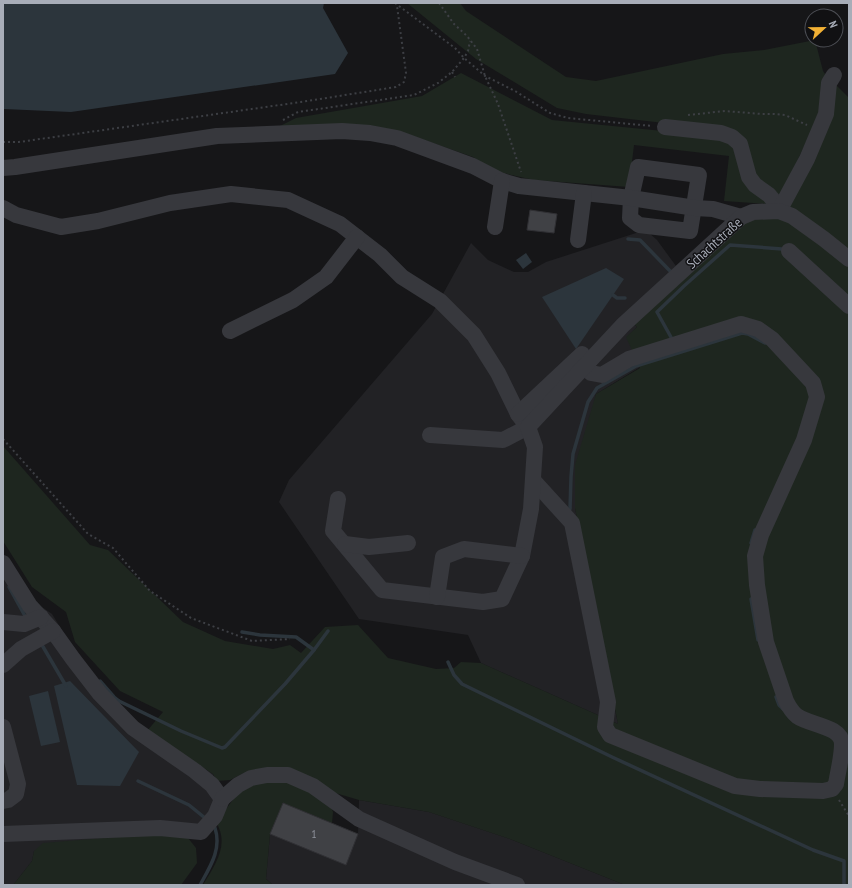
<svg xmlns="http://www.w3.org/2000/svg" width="852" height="888" viewBox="0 0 852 888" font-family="'PT Sans Narrow',sans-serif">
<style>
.built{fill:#222225}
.green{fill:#1e261f}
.water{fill:#2c353c}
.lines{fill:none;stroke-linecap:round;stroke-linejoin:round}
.stream{stroke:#2c353c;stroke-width:3.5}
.building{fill:#404145;stroke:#303034}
.path{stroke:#3d3f44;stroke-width:2;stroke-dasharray:2 3;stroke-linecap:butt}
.minor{stroke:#37383d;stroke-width:16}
.labels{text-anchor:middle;stroke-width:3;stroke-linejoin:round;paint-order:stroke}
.number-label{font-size:12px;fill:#8e929b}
.street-label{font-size:14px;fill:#a8adb8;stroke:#111113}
</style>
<rect width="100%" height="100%" fill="#161618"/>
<g class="built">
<path d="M648,232l9,8 19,26 -52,49 13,12 -10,10 13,30 -44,27 -21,114 43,216 -137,-61 -13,-28 -109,-16 -80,-117 10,-22 143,-166 39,-71 17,17 26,12h14l18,-10 90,-29z"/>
<path d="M3,553l26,45 23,16 21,34 35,46 39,37 66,43 5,23 -16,28 -168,26 -2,10 -18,23h-11z"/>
<path d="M359,800l70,12 81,27 115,46h-352l-7,-6 4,-45 13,-31 75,31z"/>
</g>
<g class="green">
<path d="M407,3h53l6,8 100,66 30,4 127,-27 41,-4 51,-10 8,31 2,3 -4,37 -41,86 -12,7 -44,-3 5,-45 -95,-11 -5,42 -95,-7 -40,-9 -21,-14 -72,-25 -125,-4 20,-10 126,-22 39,-23 91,47 111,11 1,-8 -78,-9 -29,-6 -81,-49z"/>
<path d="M834,83l15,15v152l-59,-41 -1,-7z"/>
<path d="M772,216l17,6 60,44v619h-224l-115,-46 -81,-27 -70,-12 -27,-8 -88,-19 -14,7 -13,1 -4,-7 -66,-43 16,-19 -43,-21 -45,-49 -9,-30 -34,-25 -29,-46v-95l87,99 18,5 75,72 42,19 48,8 17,-4 11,8 24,-26 33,-2 30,33 48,11 18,-1 7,-6 20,1 137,61 -43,-216v-43l21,-71 44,-26 -14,-31 11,-10 -4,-4 111,-101z"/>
<path d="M287,780l42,22 4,10 -1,11 -49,-20 -13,31 -4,45 7,6h-70c12,-20 27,-40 13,-63l26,-34 14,-6z"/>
<path d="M165,833l23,5 8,10 1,15 -16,22h-178l11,-1 18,-23 2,-10 9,-8z"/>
</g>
<g class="water">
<path d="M4,3h320l-1,5 25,45 -13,21 -264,38 -67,-3z"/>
<path d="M526,253l6,9 -9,7 -7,-9z"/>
<path d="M606,268l18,11 -48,70 -34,-52z"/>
<path d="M70,681l69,71 -19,34 -43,-1 -23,-99z"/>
<path d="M48,691l12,51 -19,4 -12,-50z"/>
</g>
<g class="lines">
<g class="stream">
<path d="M628,239l12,1 31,32"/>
<path d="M613,295l4,3h8"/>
<path d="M672,339l-15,-27 27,-26 46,-41 52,4 2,1"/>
<path d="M570,509l1,-32 2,-23 15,-52 9,-14 39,-22 106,-33 6,1 17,9"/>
<path d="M751,543l4,-13"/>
<path d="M9,587l16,29"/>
<path d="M751,599l7,41"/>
<path d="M242,632l18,3 36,2 18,13"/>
<path d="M42,645l24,41"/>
<path d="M448,662l6,13 8,9 150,73 201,93 31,11v24"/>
<path d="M100,681l14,16 5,4"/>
<path d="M776,697l3,8 4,4"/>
<path d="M116,703l3,-2 62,30 41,17 3,-1 60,-63 29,-34 14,-19"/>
<path d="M138,781l51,24 16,13"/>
<path d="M200,885c10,-18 22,-36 15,-57"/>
</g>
</g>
<g class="building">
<path d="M530,210l27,4 -3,19 -27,-3z"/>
<path d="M283,803l75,31 -12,31 -76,-31z"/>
</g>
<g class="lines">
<g class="path">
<path d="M395,3l60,45 9,10 21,18 30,15 35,22 18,5 84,8"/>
<path d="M439,3l15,21 13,12 10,13 8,27 13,28 23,68"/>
<path d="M452,72l3,5"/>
<path d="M688,115l37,-4 37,3h12l11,1 22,10"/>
<path d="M283,120l15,-8 116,-17 24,-12 14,-11 12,-14 4,-7 2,-10"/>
<path d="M3,142h16l282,-40 95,-15 8,-5 2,-9 -9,-67"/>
<path d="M3,439l85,95 25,14 37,43 41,27 61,23 38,-2"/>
<path d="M839,800l10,16"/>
</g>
<g class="minor">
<path d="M665,127l56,6 11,4 8,7 9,33 6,8 14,10 5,6 5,10"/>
<path d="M638,167l61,8 -9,56 -51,-6 -9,-7 1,-20z"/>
<path d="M3,168l12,-1 202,-31 125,-5 28,2 27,5 76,28 29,15 17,5 112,12 64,10 18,1 28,8"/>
<path d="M3,208l13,7 45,12 37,-6 72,-18 61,-9 57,6 52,24 40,31 22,22 38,24 34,34 24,38 20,41 10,13 -25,13 -73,-5"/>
<path d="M779,211l28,-52 19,-45 3,-31 5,-8"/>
<path d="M495,227l7,-46"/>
<path d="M578,240l6,-47"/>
<path d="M789,251l60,55"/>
<path d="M230,331l63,-31 33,-23 31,-40"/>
<path d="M518,414l64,-60"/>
<path d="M533,480l39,43 36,179 -3,25 5,8 125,51 25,3 63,2 9,-2 4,-5c2,-13 6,-27 6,-40 0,-18 -33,-19 -45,-28 -5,-4 -8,-9 -11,-15l-20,-59 -9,-57 -2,-29 6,-21 43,-95 13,-43 -4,-14 -41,-44 -14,-10 -17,-5 -112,35 -27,16 -11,-2 -7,-6"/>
<path d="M338,499l-5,32 49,59 101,12 19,-3 20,-43 9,-47 4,-62 -7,-20 95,-102 118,-108 12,-5 26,-1 13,5 32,23 25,20"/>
<path d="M345,544l24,3 39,-4"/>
<path d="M3,563l27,43 23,25 20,28 27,35 33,34 62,43 17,14 10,14 -7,17 -14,16 -41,-4 -157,6"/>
<path d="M437,597l6,-40 21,-8 58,7"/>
<path d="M3,622l21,2 17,-7"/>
<path d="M3,665l18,-16 32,-18"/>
<path d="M3,727l15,57 -2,10 -8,6 -5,1"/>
<path d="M222,799l16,-14 13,-7 16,-3h21l25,11 46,33 96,43 62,23"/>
</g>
</g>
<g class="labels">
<g class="number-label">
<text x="314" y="838">1</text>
</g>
<g class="street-label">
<text transform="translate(714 243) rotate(-42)" y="5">Schachtstraße</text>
</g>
</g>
<rect width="852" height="888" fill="none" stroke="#a8adb8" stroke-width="8"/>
<g transform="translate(824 28) rotate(68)"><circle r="19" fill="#111113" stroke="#4d4f55"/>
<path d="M0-3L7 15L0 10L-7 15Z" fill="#f2b134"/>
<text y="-6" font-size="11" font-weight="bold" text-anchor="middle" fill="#a8adb8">N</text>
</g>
</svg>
